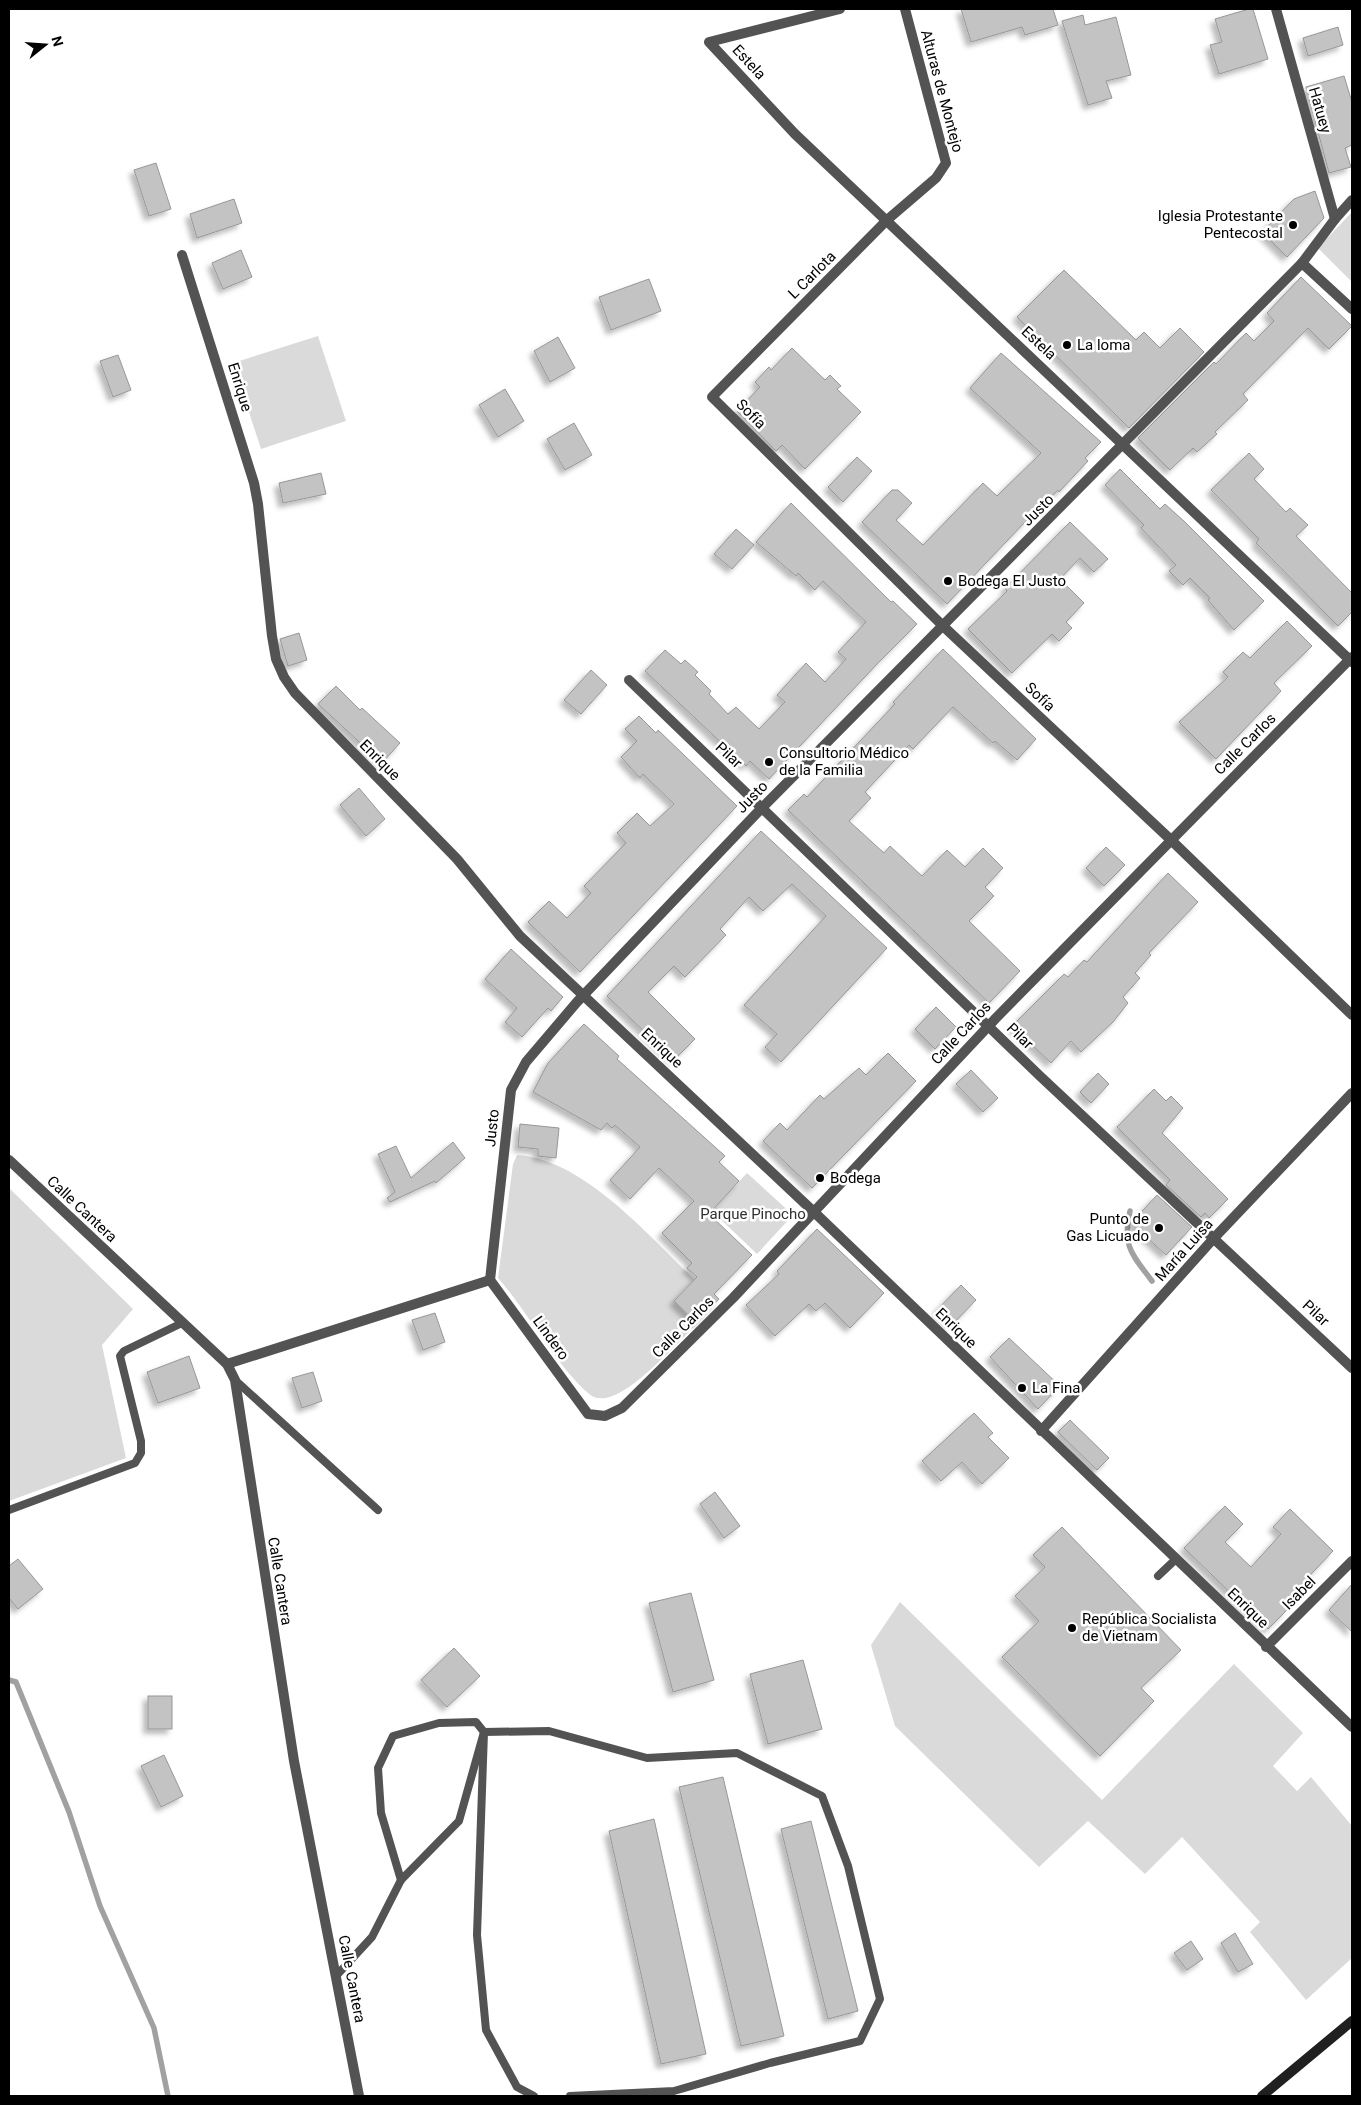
<svg xmlns="http://www.w3.org/2000/svg" width="1361" height="2105" viewBox="0 0 1361 2105" font-family="Roboto,sans-serif">
<style>
.green{fill:#dadada}
.lines{fill:none;stroke-linecap:round;stroke-linejoin:round}
.stream{stroke:#a1a1a1;stroke-width:5.5}
.building{fill:#c3c3c3;stroke:#979797;filter:url(#shadow)}
.lane{stroke:#535353;stroke-width:8}
.street{stroke:#535353;stroke-width:10}
.secondary{stroke:#202020;stroke-width:10}
.poi-dot{fill:#000;stroke:#fff;stroke-width:2}
.labels{text-anchor:middle;stroke-width:5;stroke-linejoin:round;paint-order:stroke}
.street-label{font-size:15px;fill:#000;stroke:#fff}
.poi-label{font-size:15px;fill:#000;stroke:#fff;text-anchor:start}
.park-label{font-size:15px;fill:#313131;stroke:#fff}
</style>
<defs>
<filter id="shadow"><feDropShadow dx="-4.5" dy="4.5" stdDeviation="2.5" flood-color="#0004"/></filter>
</defs>
<rect width="100%" height="100%" fill="#fff"/>
<g class="green">
<path d="M1352,212v70l-34,-34z"/>
<path d="M318,336l28,85 -85,28 -28,-86z"/>
<path d="M517,1155c66,4 131,80 177,124l-20,22 23,23c-21,20 -64,69 -91,74 -7,1 -13,0 -18,-5 -33,-29 -60,-81 -90,-115l15,-114z"/>
<path d="M747,1173l46,42 -36,39 -45,-43z"/>
<path d="M9,1188l124,121 -31,36 24,113 -117,43z"/>
<path d="M900,1602l202,198 132,-136 69,69 -30,33 24,25 14,-14 41,49v132l-46,42 -56,-68 10,-10 -78,-85 -37,37 -57,-53 -49,46 -144,-141 -24,-81z"/>
</g>
<g class="lines">
<g class="stream">
<path d="M1130,1211c-8,36 2,43 22,70"/>
<path d="M9,1680l7,2 53,130 31,94 54,122 14,68"/>
</g>
</g>
<g class="building">
<path d="M961,9h92l5,16 -33,10 -3,-8 -51,15z"/>
<path d="M1249,9h4l15,50 -49,15 -9,-29 12,-3 -7,-23z"/>
<path d="M1083,15l2,10 31,-8 15,58 -25,6 6,17 -24,7 -26,-84z"/>
<path d="M1338,27l5,18 -35,11 -5,-18z"/>
<path d="M1344,76l8,26v43l-7,3 6,19 -22,6 -23,-86z"/>
<path d="M156,163l15,46 -22,7 -15,-46z"/>
<path d="M1315,191l9,27 -37,39 -25,-25 32,-33z"/>
<path d="M234,199l8,24 -45,15 -7,-24z"/>
<path d="M241,250l11,27 -29,12 -11,-26z"/>
<path d="M1064,270l72,70 8,-8 16,16 20,-20 24,24 -75,76 -112,-111z"/>
<path d="M1301,277l51,49 -23,23 -21,-21 -65,66 5,6 -33,32 2,2 -20,18 -4,-4 -23,22 -32,-32 76,-76 2,2 30,-31 8,8 20,-20 -7,-8z"/>
<path d="M649,279l12,32 -50,19 -12,-33z"/>
<path d="M558,337l17,31 -25,14 -16,-31z"/>
<path d="M792,348l33,32 5,-5 11,11 -4,3 24,23 -56,57 -23,-24 -6,6 -39,-40 23,-24 -5,-5 14,-15 2,3z"/>
<path d="M1001,353l100,89 -16,16 3,3 -29,31 -1,-2 -32,31 -79,83 -85,-82 30,-32h6l14,13 -16,17 27,25 60,-62 14,13 44,-43 -71,-65z"/>
<path d="M118,355l13,35 -18,7 -13,-36z"/>
<path d="M505,389l19,32 -26,16 -19,-32z"/>
<path d="M574,423l18,32 -27,15 -18,-31z"/>
<path d="M1249,453l15,16 -10,10 32,33 4,-4 18,17 -12,11 56,57v19l-14,14 -82,-83 3,-4 -48,-49z"/>
<path d="M857,457l15,14 -29,31 -15,-15z"/>
<path d="M1120,469l40,40 5,-5 20,18 79,79 -30,29 -26,-30 2,-2 -20,-20 -7,7 -14,-14 7,-6 -35,-37 3,-3 -39,-40z"/>
<path d="M321,473l5,21 -43,9 -4,-20z"/>
<path d="M791,503l100,99 2,-1 24,23 -38,38 -110,117 -19,-18 -4,5 -101,-95 20,-21 16,14 4,-4 13,12 -3,3 16,16 -2,3 19,20 8,-7 23,22 26,-27 -8,-7 29,-32 19,19 21,-23 -8,-7 28,-30 -43,-41 -8,9 -17,-17 -2,3 -40,-34z"/>
<path d="M1070,522l38,37 -14,13 -14,-14 -20,21 24,24 -18,19 6,6 -13,13 -7,-7 -40,39 -44,-44 39,-38 -2,-3z"/>
<path d="M736,529l18,16 -22,24 -18,-15z"/>
<path d="M1287,621l25,25 -38,37 7,8 -65,68 -37,-37 49,-45 -5,-5 20,-20 7,6z"/>
<path d="M299,633l8,27 -19,6 -8,-27z"/>
<path d="M943,649l93,90 -19,21 -22,-19 -2,2 -40,-36 -40,42 -4,-4 -44,47 6,6 -22,23 35,32 6,-7 32,30 25,-26 18,17 18,-19 20,20 -18,19 9,9 -25,25 51,50 -31,32 -201,-193 16,-16 3,3 88,-93 -2,-2z"/>
<path d="M591,670l16,15 -26,29 -17,-14z"/>
<path d="M336,686l24,24 2,-2 38,35 -18,20 -64,-59z"/>
<path d="M639,716l17,17 2,-3 79,76 -157,166 -52,-50 21,-21 18,17 24,-25 -7,-7 42,-43 -9,-10 20,-20 13,13 24,-22 -31,-30 -3,4 -19,-21 16,-16 -12,-12z"/>
<path d="M359,788l26,31 -19,17 -26,-31z"/>
<path d="M761,831l126,117 -106,114 -16,-15 12,-13 -33,-29 82,-89 -34,-32 -29,27 -14,-14 -29,32 6,6 -41,42 -11,-11 -26,26 47,47 -21,21 -67,-64z"/>
<path d="M1106,847l19,18 -21,21 -18,-18z"/>
<path d="M1168,873l30,29 -49,51 2,2 -16,18 5,5 -17,19 5,6 -15,19 -32,30 -10,-11 -20,22 -39,-37 52,-52 4,3 16,-17 3,2z"/>
<path d="M511,949l52,48 -12,14 -3,-3 -26,29 -17,-15 12,-14 -32,-29z"/>
<path d="M936,1007l20,20 -21,22 -20,-20z"/>
<path d="M584,1024l35,32 -2,3 108,97 -6,6 20,19 -30,33 43,41 -38,39 5,5 -22,24 -23,-22 23,-24 -10,-9 5,-5 -30,-30 32,-32 -35,-33 -29,31 -20,-19 30,-33 -25,-22 -3,3 -5,-5 -6,7 -68,-38 15,-29z"/>
<path d="M888,1053l28,28 -104,107 -49,-47 17,-18 7,7 33,-35 4,4 35,-31 7,7z"/>
<path d="M971,1070l27,28 -15,14 -27,-28z"/>
<path d="M1098,1073l11,11 -18,19 -11,-11z"/>
<path d="M1154,1089l12,12 5,-5 12,12 -21,25 66,66 -19,19 -4,-5 -4,4 -35,-32 4,-5 -53,-53z"/>
<path d="M520,1124l39,4 -3,30 -18,-2v-7l-20,-2z"/>
<path d="M453,1142l12,16 -29,25 -1,-2 -45,21 -3,-4 8,-6 -17,-38 18,-8 15,32z"/>
<path d="M1157,1195l35,32 -26,28 -35,-32z"/>
<path d="M817,1229l67,64 -34,35 -25,-25 -9,8 -7,-7 -34,32 -29,-31 33,-31 -2,-3z"/>
<path d="M961,1285l15,15 -24,25 -15,-15z"/>
<path d="M435,1313l10,29 -22,8 -11,-30z"/>
<path d="M1009,1338l51,48 -22,23 -48,-52z"/>
<path d="M189,1356l11,32 -42,15 -11,-31z"/>
<path d="M313,1372l9,29 -20,7 -10,-30z"/>
<path d="M974,1413l19,20 -5,4 21,21 -27,26 -20,-22 -21,19 -19,-20z"/>
<path d="M1070,1420l39,38 -12,12 -39,-38z"/>
<path d="M715,1492l25,34 -16,12 -24,-34z"/>
<path d="M1225,1506l18,18 -18,18 26,25 30,-33 -8,-7 17,-18 43,42 -51,54 5,5 -19,19 -84,-81z"/>
<path d="M1062,1527l119,123 -40,38 13,13 -54,55 -98,-99 37,-36 -24,-25 30,-29 -12,-12z"/>
<path d="M18,1559l25,30 -25,20 -9,-11v-32z"/>
<path d="M1352,1584v48l-23,-22z"/>
<path d="M691,1593l23,87 -41,12 -24,-89z"/>
<path d="M454,1648l26,28 -33,31 -26,-27z"/>
<path d="M803,1660l19,69 -54,15 -18,-70z"/>
<rect x="148" y="1696" width="24" height="33"/>
<path d="M164,1755l19,41 -22,11 -20,-41z"/>
<path d="M723,1777l61,259 -43,10 -62,-259z"/>
<path d="M654,1819l52,235 -45,10 -52,-233z"/>
<path d="M811,1821l47,190 -30,8 -47,-190z"/>
<path d="M1235,1933l18,31 -15,8 -17,-29z"/>
<path d="M1191,1941l12,18 -16,11 -13,-17z"/>
</g>
<g class="lines">
<g class="lane">
<path d="M235,1380l143,130"/>
<path d="M9,1510l126,-47 6,-10v-12l-21,-85 4,-5 58,-28"/>
<path d="M1158,1576l18,-17"/>
<path d="M401,1880l-20,-67 -3,-45 15,-32 46,-13 37,-1 8,10 -7,203 9,95 31,57 17,9"/>
<path d="M336,1976l36,-39 29,-57 58,-59 25,-89 65,-1 98,27 90,-5 85,43 26,70 32,133 -20,42 -90,22 -96,28 -104,5"/>
</g>
<g class="street">
<path d="M840,9l-131,33 86,92 557,528"/>
<path d="M905,9l41,154 -10,15 -49,42 -175,177 231,229 228,214 181,175"/>
<path d="M1276,9l59,210"/>
<path d="M182,255l72,228 4,21 14,132 4,23 8,18 11,16 162,166 63,77 294,276 538,515"/>
<path d="M1302,263l50,46"/>
<path d="M629,680l412,397 311,291"/>
<path d="M9,1160l218,204 8,16 59,381 65,335"/>
<path d="M490,1280l21,-190 15,-28 51,-60 178,-187 547,-552 33,-44 17,-19"/>
<path d="M490,1280l98,134 17,2 17,-8 111,-110 263,-280 356,-361"/>
<path d="M227,1364l263,-84"/>
<path d="M1041,1431l173,-193 138,-145"/>
<path d="M1266,1647l86,-86"/>
</g>
<path class="secondary" d="M1262,2096l90,-75"/>
</g>
<g class="poi-dot">
<circle cx="1293" cy="225" r="5"/>
<circle cx="1067" cy="345" r="5"/>
<circle cx="948" cy="581" r="5"/>
<circle cx="769" cy="762" r="5"/>
<circle cx="820" cy="1178" r="5"/>
<circle cx="1159" cy="1228" r="5"/>
<circle cx="1022" cy="1388" r="5"/>
<circle cx="1072" cy="1628" r="5"/>
</g>
<g class="labels">
<g class="street-label">
<text transform="translate(749 62) rotate(47)" y="5">Estela</text>
<text transform="translate(942 91) rotate(75)" y="5">Alturas de Montejo</text>
<text transform="translate(1320 110) rotate(74)" y="5">Hatuey</text>
<text transform="translate(812 275) rotate(-45)" y="5">L Carlota</text>
<text transform="translate(1039 343) rotate(43)" y="5">Estela</text>
<text transform="translate(240 387) rotate(73)" y="5">Enrique</text>
<text transform="translate(751 414) rotate(45)" y="5">Sofía</text>
<text transform="translate(1038 510) rotate(-45)" y="5">Justo</text>
<text transform="translate(1040 697) rotate(43)" y="5">Sofía</text>
<text transform="translate(1245 744) rotate(-45)" y="5">Calle Carlos</text>
<text transform="translate(729 755) rotate(43)" y="5">Pilar</text>
<text transform="translate(380 760) rotate(45)" y="5">Enrique</text>
<text transform="translate(752 797) rotate(-46)" y="5">Justo</text>
<text transform="translate(961 1033) rotate(-47)" y="5">Calle Carlos</text>
<text transform="translate(1020 1036) rotate(44)" y="5">Pilar</text>
<text transform="translate(662 1048) rotate(43)" y="5">Enrique</text>
<text transform="translate(492 1128) rotate(-84)" y="5">Justo</text>
<text transform="translate(82 1209) rotate(43)" y="5">Calle Cantera</text>
<text transform="translate(1184 1250) rotate(-48)" y="5">María Luisa</text>
<text transform="translate(1316 1313) rotate(43)" y="5">Pilar</text>
<text transform="translate(683 1327) rotate(-45)" y="5">Calle Carlos</text>
<text transform="translate(956 1328) rotate(44)" y="5">Enrique</text>
<text transform="translate(551 1338) rotate(54)" y="5">Lindero</text>
<text transform="translate(280 1581) rotate(81)" y="5">Calle Cantera</text>
<text transform="translate(1299 1593) rotate(-45)" y="5">Isabel</text>
<text transform="translate(1248 1608) rotate(44)" y="5">Enrique</text>
<text transform="translate(352 1979) rotate(79)" y="5">Calle Cantera</text>
</g>
<g class="poi-label">
<text x="1283" y="221" text-anchor="end">Iglesia Protestante<tspan x="1283" dy="17">Pentecostal</tspan></text>
<text x="1077" y="350">La loma</text>
<text x="958" y="586">Bodega El Justo</text>
<text x="779" y="758">Consultorio Médico<tspan x="779" dy="17">de la Familia</tspan></text>
<text x="830" y="1183">Bodega</text>
<text x="1149" y="1224" text-anchor="end">Punto de<tspan x="1149" dy="17">Gas Licuado</tspan></text>
<text x="1032" y="1393">La Fina</text>
<text x="1082" y="1624">República Socialista<tspan x="1082" dy="17">de Vietnam</tspan></text>
</g>
<g class="park-label">
<text x="753" y="1219">Parque Pinocho</text>
</g>
</g>
<rect width="1361" height="2105" fill="none" stroke="#000000" stroke-width="20"/>
<g transform="translate(45 45) rotate(73)" stroke="#ffffff" stroke-width="4" paint-order="stroke">
<path d="M0-4L9 19L0 12L-9 19Z" fill="#000000"/>
<text y="-8" font-size="14" font-weight="bold" text-anchor="middle" fill="#000000">N</text>
</g>
</svg>
